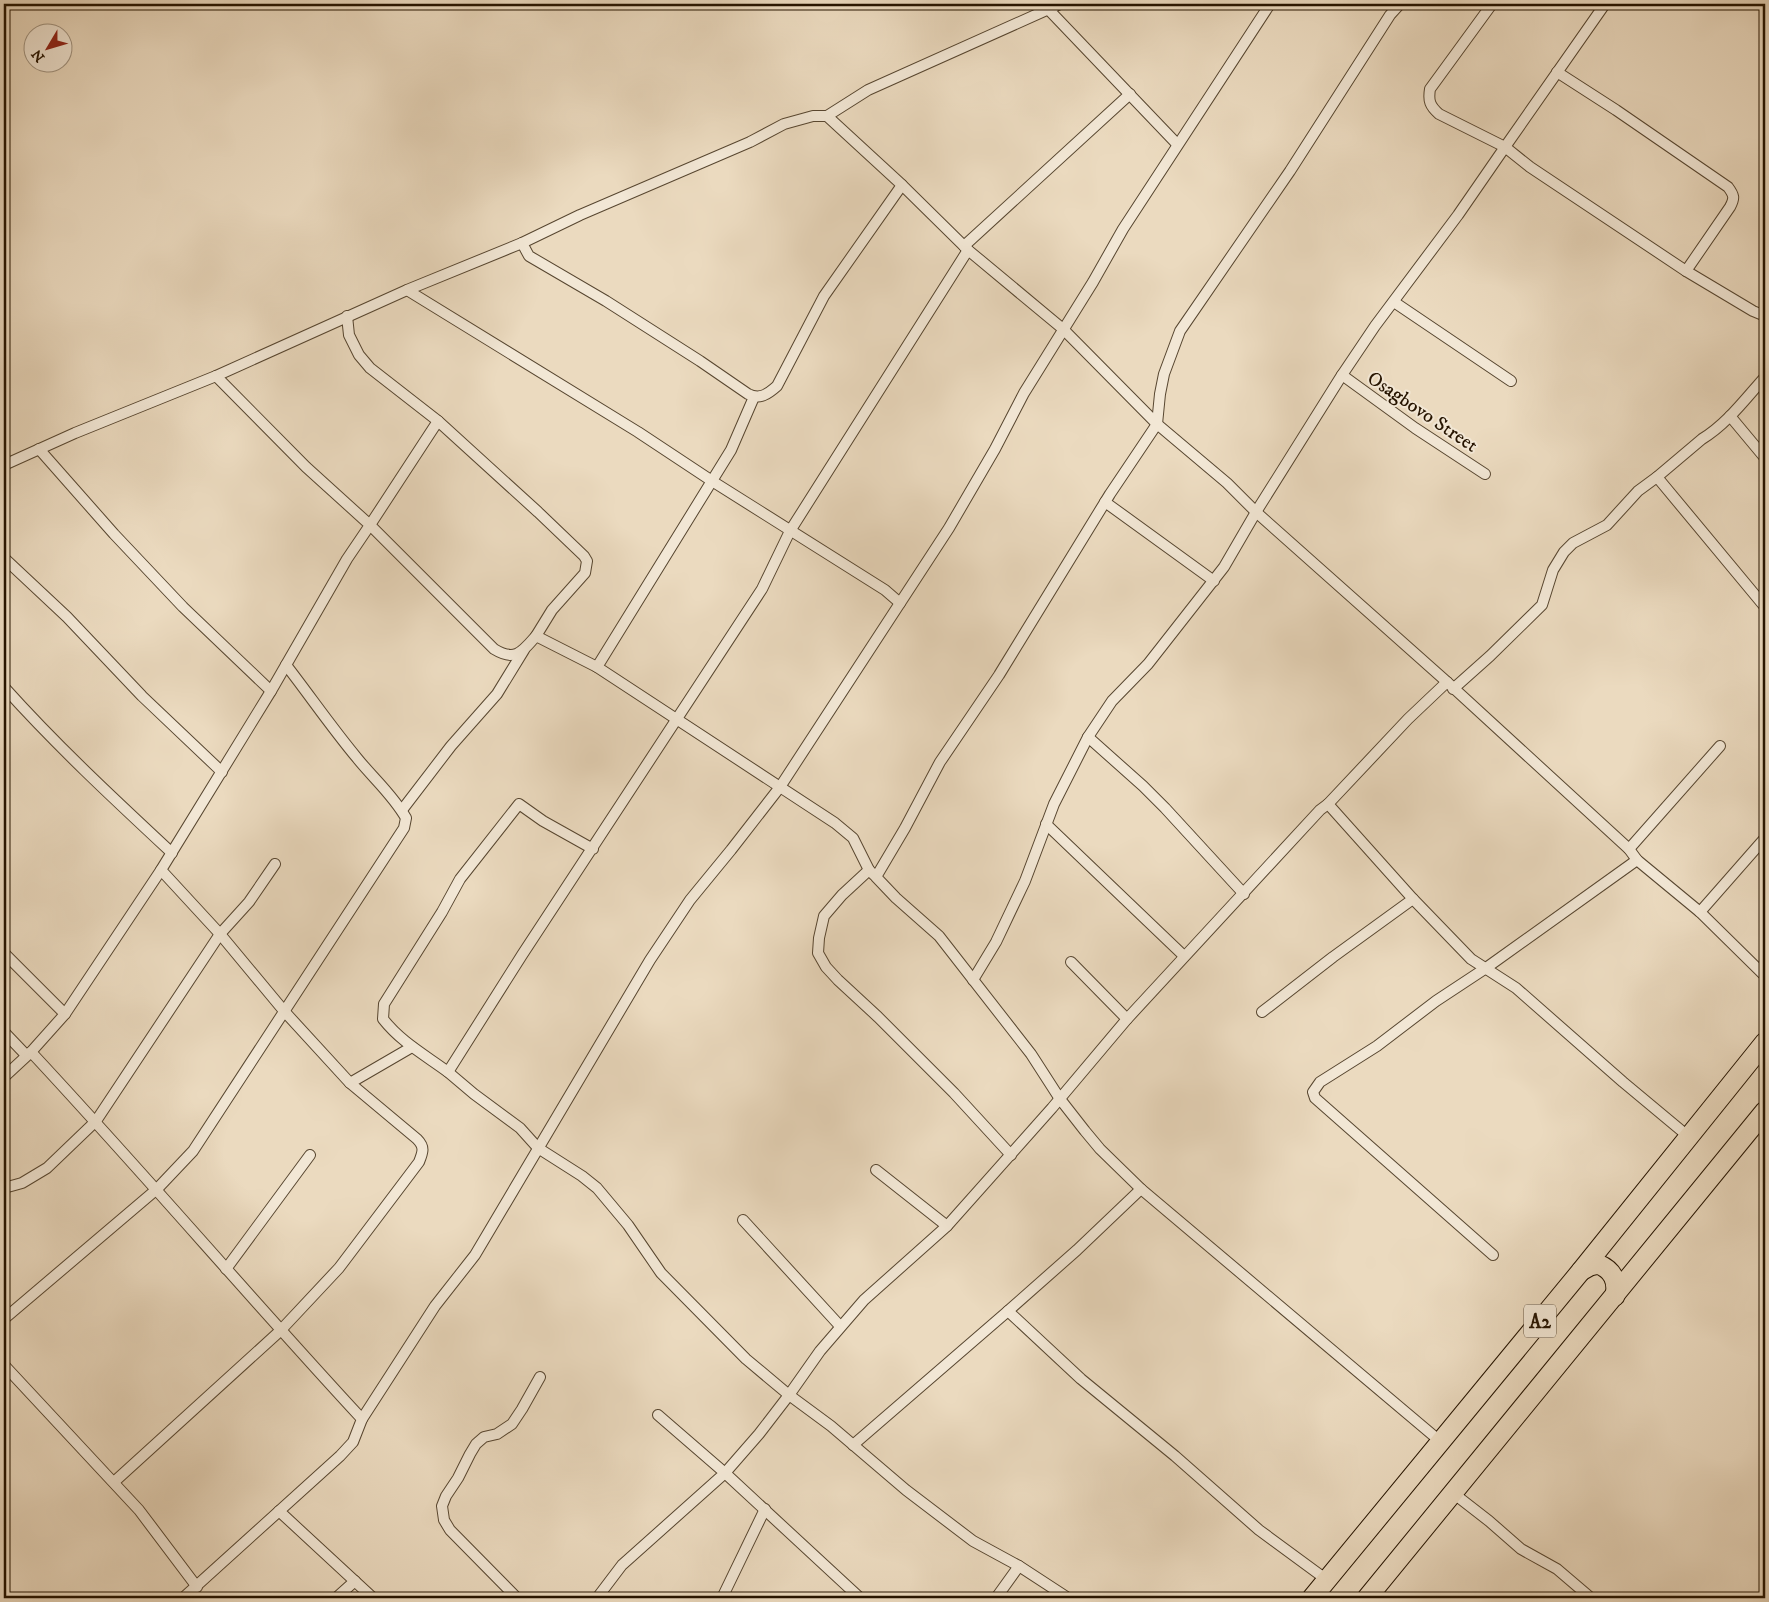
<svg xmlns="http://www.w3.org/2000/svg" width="1769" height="1602" viewBox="0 0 1769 1602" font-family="'IM FELL DW Pica',serif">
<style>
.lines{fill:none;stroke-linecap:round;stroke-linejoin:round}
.street-casing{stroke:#574630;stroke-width:12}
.highway-casing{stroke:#261400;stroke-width:21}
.street{stroke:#f2e7d5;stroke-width:10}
.highway{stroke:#ebdabf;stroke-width:19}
.labels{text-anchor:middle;stroke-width:4;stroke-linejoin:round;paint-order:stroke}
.shield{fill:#f2e7d5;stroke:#635340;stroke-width:1}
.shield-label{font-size:19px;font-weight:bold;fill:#261400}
.street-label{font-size:20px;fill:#261400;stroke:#f2e7d5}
</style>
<rect width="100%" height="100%" fill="#ebdabf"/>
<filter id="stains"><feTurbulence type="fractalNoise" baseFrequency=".004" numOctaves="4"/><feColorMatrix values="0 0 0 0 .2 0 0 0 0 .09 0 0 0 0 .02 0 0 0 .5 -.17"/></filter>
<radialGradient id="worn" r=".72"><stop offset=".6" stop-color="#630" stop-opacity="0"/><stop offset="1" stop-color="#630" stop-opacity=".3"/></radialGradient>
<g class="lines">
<defs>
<g id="street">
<path d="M1400,4l-10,11 -100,156 -110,160 -16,43 -4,20 -3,30 -47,70 -111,181 -59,87 -35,66 -29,49 20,21 43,38 92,118 29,45 25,32 15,18 41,40 300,253"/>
<path d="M1492,4l-62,85c-2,12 0,17 9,25l66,33 100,-143"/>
<path d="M1048,9l129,135"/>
<path d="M1557,72l59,38 112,77c6,8 7,11 2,20l-44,64"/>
<path d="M827,116l41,-26 192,-86"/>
<path d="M522,243l7,13 77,45 94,60 48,33c12,6 20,0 29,-8l47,-90 78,-111"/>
<path d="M964,246l166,-152"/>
<path d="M407,290l231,142 74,49 173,109 15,13"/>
<path d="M1394,302l117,79"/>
<path d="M347,316l2,19 10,20 11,13 68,53 100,91 46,44 3,5 -2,12 -33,37 -16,26"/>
<path d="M1342,375l73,53 70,46"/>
<path d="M1730,416l35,42"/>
<path d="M438,421l-68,104 124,124c21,13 28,3 42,-13l61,31 238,156 18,15 16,32"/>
<path d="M39,449l75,85 69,73 88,84"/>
<path d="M4,465l71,-32 141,-57 191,-86 115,-47 58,-28 170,-73 34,-18 29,-8h14l75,69 66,65 95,79 94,95 70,59 29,29 191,170 182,167 8,11 63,52 65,64"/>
<path d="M1657,477l45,-38c25,-15 44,-41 63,-62"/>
<path d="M1105,502l109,79"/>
<path d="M4,558l63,59 75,79 80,76"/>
<path d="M597,667l134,-217 23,-53"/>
<path d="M4,687c53,59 110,112 168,166"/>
<path d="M1453,689l37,-33 52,-51 11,-35 11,-18 9,-9 34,-18 31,-34 19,-14 108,130"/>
<path d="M1088,737l55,49 22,22 79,86"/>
<path d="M1328,804l80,-85 39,-37"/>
<path d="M402,810l49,-64 46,-52 27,-44"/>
<path d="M1046,824l138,132"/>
<path d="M593,849l-50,-28 -24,-17 -59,75 -18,33 -58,92 -1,15c18,23 42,36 65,53l74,-117 240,-366 28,-58 178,-281"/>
<path d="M1629,849l91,-103"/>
<path d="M874,875l-5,-5 -27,25 -18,21 -5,22 -1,15 8,14 12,13 40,37 76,76 57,62"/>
<path d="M1700,912l65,-74"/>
<path d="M4,953l61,61"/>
<path d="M1071,962l56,57"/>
<path d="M973,980l23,-38 29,-61 29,-77 34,-67 24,-36 36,-37 76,-97 32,-55 86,-137 33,-49 83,-111 47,-68 25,20 156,104 67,40 12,5"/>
<path d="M1262,1012l71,-55 80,-58"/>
<path d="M4,1032l22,23"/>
<path d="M31,1052c112,120 219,246 331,367l-9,23 -13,14 -157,142"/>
<path d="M448,1072l26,22 46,34 18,20 44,28 15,12 31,37 33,48 85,86 43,36 -30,39 -34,39 135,125"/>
<path d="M4,1077l27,-25 34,-38 96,-144"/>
<path d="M350,1083l62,-36"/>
<path d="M876,1170l71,56"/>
<path d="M4,1188l18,-5 25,-15 49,-47 124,-187 29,-32 26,-38"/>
<path d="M743,1220l97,106"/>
<path d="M1493,1255l-178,-157 -2,-6 7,-10 57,-36 59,-45 50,-33 151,-108"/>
<path d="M226,1269l84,-114"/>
<path d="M1008,1311l69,-61 64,-61"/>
<path d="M4,1319l153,-130 36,-38 211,-323 2,-10c-13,-23 -33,-40 -49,-60 -25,-30 -47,-62 -71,-93"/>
<path d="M4,1365l135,145 58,77"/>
<path d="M362,1419l73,-113 40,-51 175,-295 40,-60 41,-50 49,-63 169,-259 46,-79 29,-56 69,-111 30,-53 147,-225"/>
<path d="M853,1445l155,-134 73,68 94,77 84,74 68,50"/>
<path d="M114,1482l166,-151 59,-63 80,-106c4,-10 6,-15 -2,-23l-67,-56 -66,-72 -64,-77 -59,-64 110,-179 76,-132 23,-34 -64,-58 -90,-91"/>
<path d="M1453,1493l36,28 32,28 36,20 34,29"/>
<path d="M279,1511l94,87"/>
<path d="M336,1598l19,-17"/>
<path d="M517,1598l-67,-68 -6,-10 -2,-14 4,-10 12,-18 12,-24 6,-10 8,-7 13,-3 15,-10 10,-15 18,-32"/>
<path d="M597,1598l25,-33 103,-92 -67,-58"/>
<path d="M722,1598l43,-89"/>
<path d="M996,1598l23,-32"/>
<path d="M1068,1598l-49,-32 -46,-25 -67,-51 -75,-64 -42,-31 31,-44 44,-51 83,-74 105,-118 75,-89 193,-209 8,-6 85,95 58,60 45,29 107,94 66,55"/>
</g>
<g id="highway">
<path d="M1581,1271l9,-5 8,-2c15,6 20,17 17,32"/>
<path d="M1312,1598l269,-327 184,-229"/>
<path d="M1367,1598l398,-487"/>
</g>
</defs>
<use href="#street" class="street-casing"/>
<use href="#highway" class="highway-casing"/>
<use href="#street" class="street"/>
<use href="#highway" class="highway"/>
</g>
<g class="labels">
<rect class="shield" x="1524" y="1304.5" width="32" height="33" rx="4"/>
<g class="shield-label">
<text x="1540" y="1328">A2</text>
</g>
<g class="street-label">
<text transform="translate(1423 411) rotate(34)" y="7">Osagbovo Street</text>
</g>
</g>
<rect width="1769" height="1602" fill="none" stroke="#ebdabf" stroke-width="20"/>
<rect x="5" y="5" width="1759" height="1592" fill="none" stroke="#261400" stroke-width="2.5"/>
<rect x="10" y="10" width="1749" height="1582" fill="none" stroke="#261400"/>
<g transform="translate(48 48) rotate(232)"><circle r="24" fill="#f2e7d5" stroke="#a09380"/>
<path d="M0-4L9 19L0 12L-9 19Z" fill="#8f2418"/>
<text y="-8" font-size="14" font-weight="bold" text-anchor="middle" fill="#261400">N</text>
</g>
<rect width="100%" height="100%" filter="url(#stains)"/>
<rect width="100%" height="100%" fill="url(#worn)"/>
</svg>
